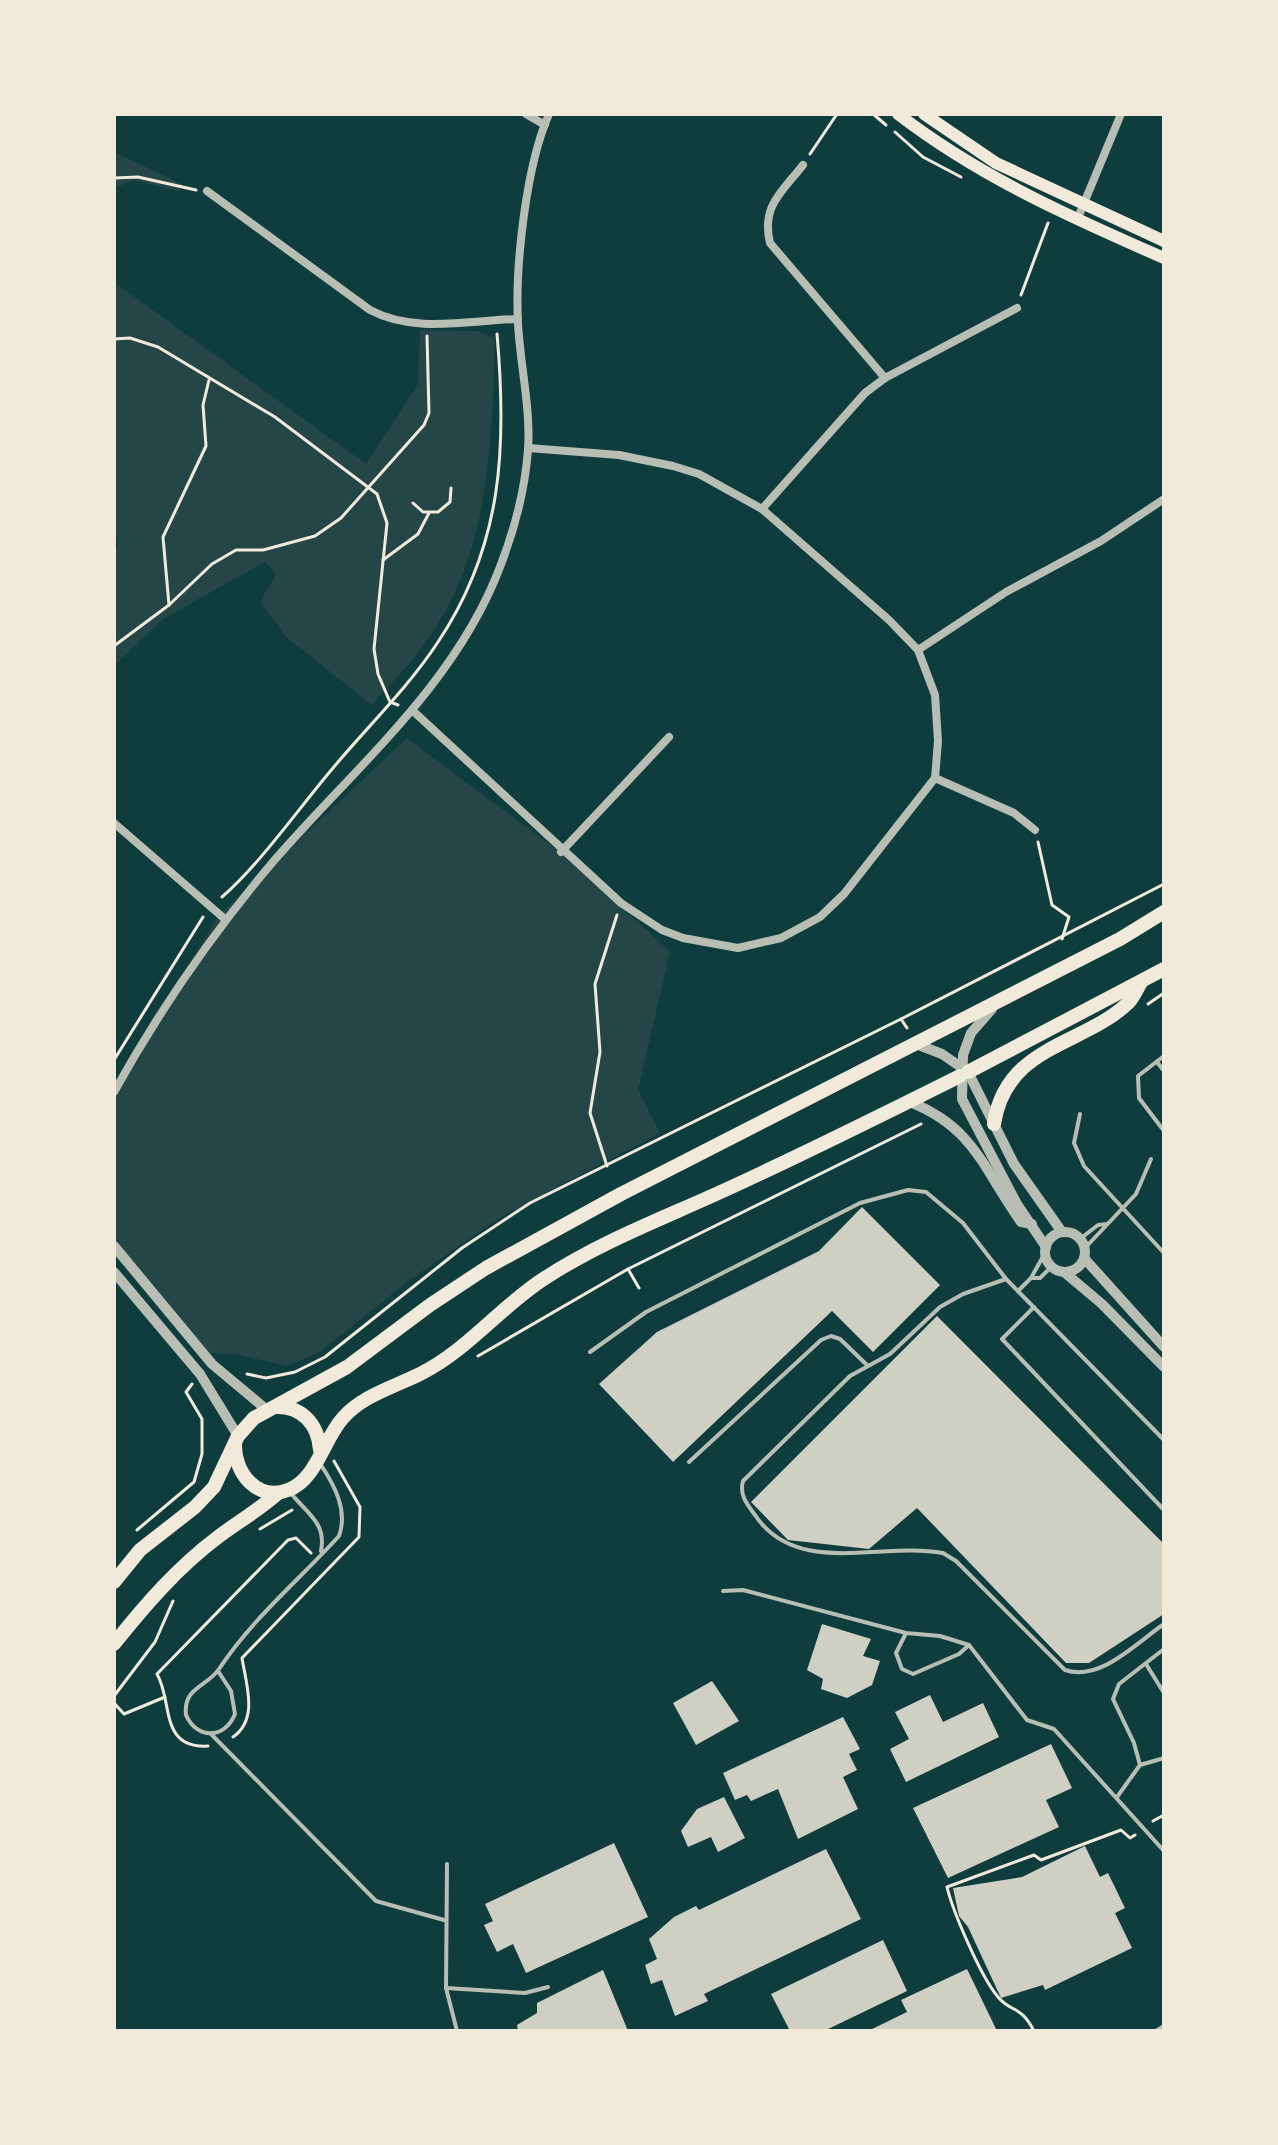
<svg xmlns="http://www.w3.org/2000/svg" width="1278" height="2145" viewBox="0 0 1278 2145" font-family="Quicksand,sans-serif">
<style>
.green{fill:#244646}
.building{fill:#cfcfc3}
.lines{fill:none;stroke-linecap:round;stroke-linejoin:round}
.path{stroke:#f1e9da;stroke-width:3}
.service{stroke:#b8beb3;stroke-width:4}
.minor{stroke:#b8beb3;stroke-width:8}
.tertiary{stroke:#b8beb3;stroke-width:10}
.secondary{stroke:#f1e9da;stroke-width:12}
.primary{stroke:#f1e9da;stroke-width:14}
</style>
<rect width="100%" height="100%" fill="#0f3d3e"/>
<g class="green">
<path d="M114,152l68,32 -2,8 -46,-12 -20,8z"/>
<path d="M114,282l252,182 52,-80 2,-54 57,1 18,8c-3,111 -6,225 -78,315 -14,18 -31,34 -45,51l-86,-68 -26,-36 16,-26 -11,-13 -102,57 -49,47v-115l4,-7 -4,-20z"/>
<path d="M407,738l165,123 98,91 -32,138 22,43 -156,82 -97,67 -87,70 -33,14 -52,-12 -25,-1 -96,-109v-143l25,-54 80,-132z"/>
</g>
<g class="building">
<path d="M862,1207l78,78 -67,67 -41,-41 -159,151 -74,-78 58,-52 162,-81z"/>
<path d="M937,1316l227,228v70l-75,49h-23l-149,-155 -48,41 -81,-9 -37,-38z"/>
<path d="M822,1624l49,15 -8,17 17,5 -8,24 -25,13 -26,-9 2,-10 -16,-9z"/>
<path d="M712,1681l27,40 -43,24 -23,-42z"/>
<path d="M930,1695l13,27 40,-19 16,34 -93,45 -16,-33 19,-10 -14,-27z"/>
<path d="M843,1717l17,32 -11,5 8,16 -14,7 15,32 -60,30 -20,-50 -27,12 -4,-6 -12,5 -12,-27z"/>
<path d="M1051,1744l21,44 -26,12 13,27 -111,51 -35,-70z"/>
<path d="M724,1797l21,41 -27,14 -7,-15 -23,10 -7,-16 16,-22z"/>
<path d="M614,1843l34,74 -122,56 -13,-29 -16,8 -13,-27 9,-4 -8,-17z"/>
<path d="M1085,1846l15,31 8,-4 17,35 -10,5 17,35 -87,42 -2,-5 -42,13 -33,-71 -9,-11 -6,-28 69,-11z"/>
<path d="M826,1849l35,70 -157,75 4,7 -33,15 -13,-36 -11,4 -6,-19 12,-6 -8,-20 25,-22 22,-11 3,4z"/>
<path d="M883,1940l24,51 -83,40h-34l-19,-37z"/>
<path d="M967,1969l30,62h-129l39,-19 -6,-12z"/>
<path d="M603,1970l25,61h-110l-1,-6 20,-12v-10z"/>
</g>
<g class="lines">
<g class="path">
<path d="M873,114l13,11"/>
<path d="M895,132l28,25 38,20"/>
<path d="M810,154l27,-40"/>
<path d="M114,178l24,-1 58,13"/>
<path d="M1021,295l27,-72"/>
<path d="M114,339l16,-1 28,9 117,70 102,77 10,29 -13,126 4,25 12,28 8,3"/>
<path d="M413,503l10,9h15l12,-10 1,-14"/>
<path d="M383,560l35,-26 11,-21"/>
<path d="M169,605l43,-41 24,-14h27l52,-14 26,-18 83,-93 5,-12 -2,-77"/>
<path d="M114,646l55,-41 -6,-68 43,-91 -3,-41 6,-25"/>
<path d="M1038,842l14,63 17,12 -7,22"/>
<path d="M222,897c38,-33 77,-89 111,-129 34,-41 75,-80 105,-126 65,-97 69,-196 59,-308"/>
<path d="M1148,1004l16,-11"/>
<path d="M901,1019l263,-135"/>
<path d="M114,1060l89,-143"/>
<path d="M607,1166l-17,-53 10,-61 -5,-68 22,-69"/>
<path d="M628,1269l11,19"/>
<path d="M478,1356l150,-87 293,-145"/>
<path d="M247,1374l19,4 29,-6 30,-15 137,-109 68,-45 371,-184 6,9"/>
<path d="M260,1529l32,-19"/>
<path d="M137,1530l57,-48 8,-28v-35l-16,-27 6,-8"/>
<path d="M114,1696l41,-54 18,-41"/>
<path d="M114,1703l10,11 41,-17"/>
<path d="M233,1737c26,-18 13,-53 9,-79l117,-121 1,-30 -26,-46"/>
<path d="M208,1746c-49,3 -35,-45 -51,-72l131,-134 8,-2 15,15"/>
<path d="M1153,1821l11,-6"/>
<path d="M1034,2031c-14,-27 -23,-18 -36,-34 -17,-20 -45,-85 -51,-110l87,-32 7,5 80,-30 9,8 5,-3"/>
</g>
<g class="service">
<path d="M1164,1056l-26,20 1,22 25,33"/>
<path d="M1157,1062l7,9"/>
<path d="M1080,1114l-6,29 10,23 80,87"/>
<path d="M1080,1239l18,-14 9,-1"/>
<path d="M1084,1249l52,-55 15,-35"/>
<path d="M1031,1278h9l11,-11"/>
<path d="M1006,1279l-43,15 -23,13 -50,47 -40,22 -107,105c-4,14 4,23 12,34 42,63 127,26 188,38l13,8 109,109c35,12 71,-27 99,-46"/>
<path d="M1018,1291l13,-13 14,-25"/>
<path d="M1034,1307l-32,32 162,171"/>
<path d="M590,1352l56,-40 214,-109 48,-13 18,2 37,31 43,56 158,161"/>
<path d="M689,1462l132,-122 10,-4 9,3 28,27"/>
<path d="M290,1492c15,20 37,30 31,59"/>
<path d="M723,1591l20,-1 163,43 34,3 29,9 58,75 27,9 110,122"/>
<path d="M906,1633l-10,20 6,16 11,5 46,-20 10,-9"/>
<path d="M1146,1664l18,29"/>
<path d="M218,1671l13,20 4,23c-10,25 -38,26 -49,1 -3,-28 21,-28 33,-46 33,-50 80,-89 120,-133 9,-25 -4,-50 -18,-71"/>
<path d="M211,1734l165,167 68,19"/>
<path d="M1140,1765l24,-7"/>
<path d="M1117,1797l23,-32 -6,-22 -21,-44 6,-15 45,-35"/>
<path d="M447,1864l-1,124 11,43"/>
<path d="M446,1988l79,5 23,-6"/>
<path d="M1156,2031l8,-5"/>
</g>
<g class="minor">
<path d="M526,114l19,11"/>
<path d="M803,165c-21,27 -42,41 -33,78l115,135"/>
<path d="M207,191l163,119c45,24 99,10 148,9"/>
<path d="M1077,220l44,-106"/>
<path d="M762,509l103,-116 20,-15 132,-70"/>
<path d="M918,650l88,-58 95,-51 63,-42"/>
<path d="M412,710l209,193 41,27 21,8 55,10 43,-10 39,-21 24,-23 91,-116 3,-37 -3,-46 -17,-45 -29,-30 -127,-111 -63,-35 -26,-8 -54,-11 -91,-7"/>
<path d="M935,778l79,35 21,17"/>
<path d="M114,823l112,97"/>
<path d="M561,852l108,-115"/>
<path d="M114,1092c45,-81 98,-158 158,-229 81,-94 183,-177 228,-296 14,-36 25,-78 28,-117 3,-41 -8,-86 -10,-127 -3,-57 8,-157 31,-209"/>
</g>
<g class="tertiary">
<path d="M992,1009l-21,24 -8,22 -1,44 55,105 29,43"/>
<path d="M916,1044l26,10 26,18 46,92 48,68"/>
<path d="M910,1102c65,26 73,67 111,120l11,2"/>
<circle cx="1065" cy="1252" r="20"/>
<path d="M114,1246l98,118 55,46"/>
<path d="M1084,1258l80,89"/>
<path d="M114,1272l86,102 38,62"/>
<path d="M1064,1272l38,32 62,63"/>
</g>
<g class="secondary">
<path d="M898,114c82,63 172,103 266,144"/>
<path d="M924,114l72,49 168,78"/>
</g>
<g class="primary">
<path d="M968,1072l196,-103"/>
<path d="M994,1124c12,-79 89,-78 134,-121 5,-5 9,-14 13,-21"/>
<path d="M275,1407c27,-1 43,17 45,43"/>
<path d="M235,1444c-1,28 22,58 53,46 28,-10 35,-49 54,-71 19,-23 52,-32 78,-45 48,-24 81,-68 125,-96 57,-37 119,-60 180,-88 79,-36 157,-75 235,-114"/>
<path d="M114,1582l26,-32 55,-43 19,-20 24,-51 16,-18 93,-51 83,-62 56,-37 135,-74 499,-255 44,-27"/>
<path d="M114,1644c31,-39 64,-77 104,-107 20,-15 41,-27 60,-44"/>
</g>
</g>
<rect width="1278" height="2145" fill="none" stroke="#f1e9da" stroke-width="232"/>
</svg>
